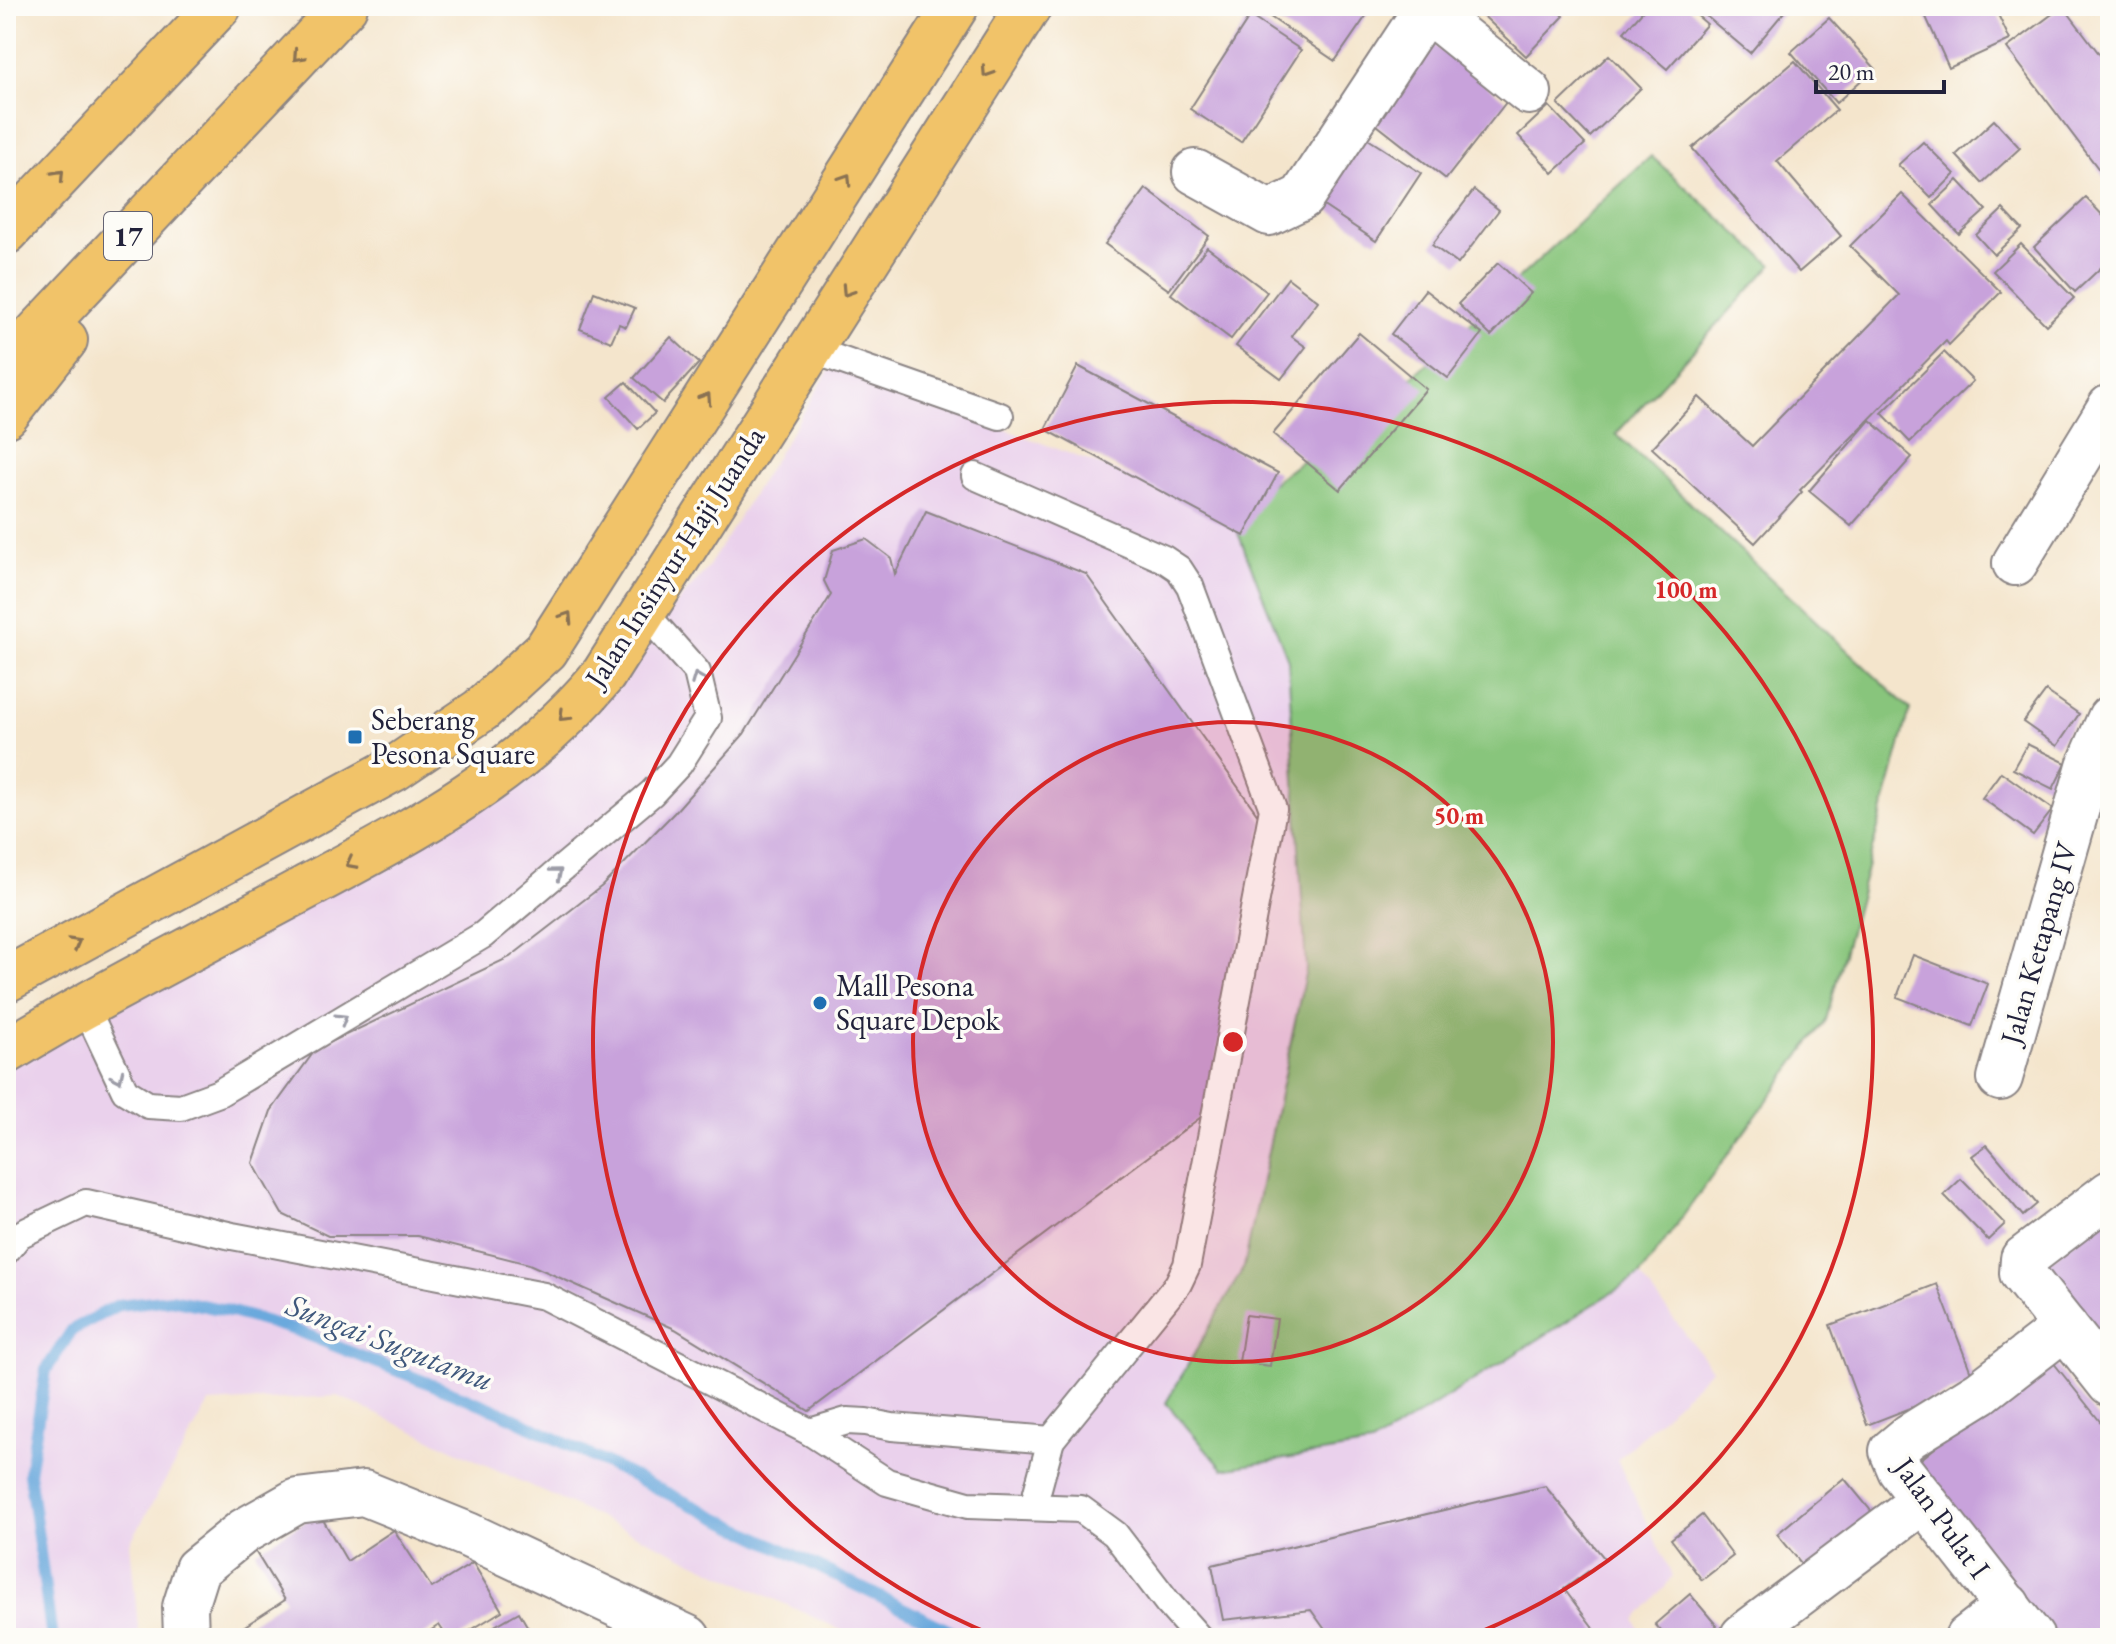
<svg xmlns="http://www.w3.org/2000/svg" width="2116" height="1644" viewBox="0 0 2116 1644" font-family="'EB Garamond',serif">
<style>
.built{fill:#ead1ec}
.green{fill:#88c57c;stroke:#55745c;stroke-width:2}
.lines{fill:none;stroke-linecap:round;stroke-linejoin:round}
.stream{stroke:#6aa9dd;stroke-width:12}
.building{fill:#c8a2db}
.service-casing{stroke:#8b8484;stroke-width:30}
.minor-casing{stroke:#8b8484;stroke-width:48}
.trunk-casing{stroke:#8b8484;stroke-width:48}
.motorway-casing{stroke:#8b8484;stroke-width:48}
.service{stroke:#fff;stroke-width:26}
.minor{stroke:#fff;stroke-width:44}
.trunk{stroke:#f1c369;stroke-width:44}
.motorway{stroke:#f1c369;stroke-width:44}
.oneway{stroke:#8a7252}
.oneway2{stroke:#9c9ca7}
.ring{fill:none;stroke:#d62828;stroke-width:4}
.poi-dot{fill:#1f6fb2;stroke:#fdfcf7;stroke-width:3}
.labels{text-anchor:middle;stroke-width:7;stroke-linejoin:round;paint-order:stroke}
.shield{fill:#fdfcf7;stroke:#646373;stroke-width:2}
.shield-label{font-size:28px;font-weight:bold;fill:#22223b}
.street-label{font-size:30px;fill:#22223b;stroke:#fdfcf7}
.poi-label{font-size:30px;fill:#22223b;stroke:#fdfcf7;text-anchor:start}
.water-label{font-size:32px;font-style:italic;fill:#3f587c;stroke:#fdfcf7}
.centre{fill:#d62828;stroke:#fdfcf7;stroke-width:4}
.ring-label{font-size:24px;text-anchor:middle;font-weight:bold;fill:#d62828;stroke:#fdfcf7;stroke-width:7;stroke-linejoin:round;paint-order:stroke}
</style>
<rect width="100%" height="100%" fill="#fdfcf7"/>
<filter id="ink" filterUnits="userSpaceOnUse"><feTurbulence type="fractalNoise" baseFrequency=".0125" numOctaves="2"/><feDisplacementMap in="SourceGraphic" scale="16" xChannelSelector="R" yChannelSelector="G"/><feConvolveMatrix kernelMatrix="1 2 1 2 8 2 1 2 1" color-interpolation-filters="sRGB"/></filter>
<filter id="wash" filterUnits="userSpaceOnUse"><feTurbulence type="fractalNoise" baseFrequency=".006" numOctaves="4" result="noise"/><feDisplacementMap in="SourceGraphic" scale="32" xChannelSelector="R" yChannelSelector="G"/><feGaussianBlur stdDeviation="1.8" result="paint"/><feColorMatrix in="noise" values="0 0 0 0 0 0 0 0 0 0 0 0 0 0 0 0 0 1.4 0 .05"/><feComposite in="paint" operator="in"/></filter>
<g filter="url(#wash)">
<rect width="100%" height="100%" fill="#f4e5cc"/>
<path class="built" d="M833,364l398,151 57,145 18,309 -62,298 -78,136 204,42 270,-170 72,94 -95,91 56,117 -38,43 9,18h-786l-520,-242 -129,7 -79,140 9,95h-133v-569l519,-294 182,-206z"/>
<path class="green" d="M1651,156l121,109 -156,169 294,275 -84,311 -186,255 -269,170 -148,24 -57,-66 78,-136 62,-298 -18,-309 -57,-145 183,-140z"/>
<g class="lines">
<path class="stream" d="M52,1638l-23,-165 17,-103 26,-40 46,-25 53,-6 54,11 70,20 206,82 463,226"/>
</g>
<g id="blocks">
<g class="building">
<path d="M1267,6h106l-38,55 -72,-49z"/>
<path d="M1473,6h81l10,10 -38,40z"/>
<path d="M1647,6h39l21,18 -40,45 -43,-37z"/>
<path d="M1703,6h86l-39,47 -51,-43z"/>
<path d="M1921,6h73l16,34 -61,28z"/>
<path d="M2063,6l47,62v116l-103,-136z"/>
<path d="M1250,16l51,34 -60,92 -51,-33z"/>
<path d="M1829,18l46,50 -39,35 -45,-51z"/>
<path d="M1428,40l79,61 -61,78 -78,-61z"/>
<path d="M1609,55l32,33 -51,49 -32,-33z"/>
<path d="M1795,61l42,49 -60,51 64,75 -42,36 -107,-124z"/>
<path d="M1549,106l36,38 -32,29 -35,-38z"/>
<path d="M1994,120l26,28 -38,35 -26,-28z"/>
<path d="M1360,134l61,39 -45,68 -60,-40z"/>
<path d="M1923,142l32,32 -24,24 -33,-33z"/>
<path d="M1958,180l28,30 -27,24 -27,-29z"/>
<path d="M1146,189l63,47 -40,54 -64,-46z"/>
<path d="M1474,190l25,20 -41,54 -26,-19z"/>
<path d="M1902,194l99,98 -52,53 -3,-4 -146,149 2,2 -47,51 -103,-95 47,-51 53,49 147,-151 -49,-49z"/>
<path d="M2086,198l24,25v36l-35,33 -41,-45z"/>
<path d="M2003,209l19,20 -28,26 -18,-20z"/>
<path d="M2021,244l53,54 -28,27 -53,-54z"/>
<path d="M1207,247l60,45 -36,47 -60,-45z"/>
<path d="M1498,263l33,30 -40,43 -33,-32z"/>
<path d="M1288,278l30,23 -27,35 15,11 -25,32 -45,-33z"/>
<path d="M1425,290l57,44 -34,44 -57,-44z"/>
<path d="M594,292l41,16 -9,19 -7,-3 -8,18 -31,-13z"/>
<path d="M1359,333l67,56 -86,101 -67,-56z"/>
<path d="M671,337l28,26 -36,40 -29,-25z"/>
<path d="M1944,352l29,29 -63,61 -28,-29z"/>
<path d="M1078,366l200,107 -34,63 -199,-107z"/>
<path d="M626,382l29,31 -17,16 -29,-32z"/>
<path d="M1870,420l42,37 -61,69 -42,-35z"/>
<path d="M926,511l160,63 177,248 -58,292 -396,297 -134,-82 -146,-65 -111,-28h-90l-46,-22 -29,-51 18,-52 45,-62 194,-92 92,-71 72,-73 70,-79 87,-139 -7,-14 9,-31 33,-11 25,19 4,16z"/>
<path d="M2046,691l33,23 -22,32 -34,-24z"/>
<path d="M2027,744l39,19 -13,26 -40,-20z"/>
<path d="M2001,772l52,37 -20,26 -51,-37z"/>
<path d="M1913,955l75,29 -16,42 -75,-29z"/>
<path d="M1987,1145l50,59 -14,12 -51,-60z"/>
<path d="M1961,1179l44,45 -17,16 -44,-45z"/>
<path d="M2110,1213v157l-76,-97z"/>
<path d="M1937,1284l38,99 -108,42 -37,-100z"/>
<path d="M1246,1315l31,4 -7,47 -31,-4z"/>
<path d="M2049,1357l61,77v204h-65l-135,-170z"/>
<path d="M1844,1478l33,40 -67,56 -33,-40z"/>
<path d="M1545,1486l60,73 -41,30 37,49h-270l-20,-28 -88,10 -11,-55z"/>
<path d="M319,1513l28,48 47,-31 38,58 41,-25 29,48 -44,27h-10l-9,-13 -20,13h-182l-3,-5 51,-33 -30,-49z"/>
<path d="M1702,1515l31,41 -31,24 -31,-41z"/>
<path d="M1690,1594l27,32 -14,12h-36l-12,-14z"/>
<path d="M519,1612l15,26h-36l-7,-10z"/>
</g>
</g>
</g>
<g filter="url(#ink)">
<use href="#blocks" fill-opacity="0" stroke="#8b8484" stroke-width="2"/>
<g class="lines">
<defs>
<g id="service">
<path d="M809,349l191,67"/>
<path d="M85,1006l40,85 23,14 33,2 38,-14 264,-158 169,-142 27,-29 29,-46 -11,-46 -54,-61"/>
<path d="M6,1251l13,-16 67,-32 146,33 312,60 266,136 77,50 81,23 113,4 34,25 53,69 31,35"/>
<path d="M810,1432l37,-11 19,1 26,5 159,13 127,-156 9,-19 86,-456 -83,-223 -11,-17 -15,-10 -189,-83"/>
<path d="M1033,1507l18,-67"/>
</g>
<g id="minor">
<path d="M1426,9l103,83"/>
<path d="M1195,172l74,41 33,-16 126,-191"/>
<path d="M2015,563l95,-156"/>
<path d="M2000,1078l89,-312 21,-48"/>
<path d="M2110,1193l-87,66 -1,14 88,111"/>
<path d="M1743,1636l181,-136"/>
<path d="M186,1638l-1,-31 12,-38 47,-38 53,-30 67,-8 104,42 220,103"/>
<path d="M1967,1638l41,-32"/>
<path d="M2032,1638l-132,-168 -8,-19 18,-15 71,-44 84,-65"/>
</g>
<g id="trunk">
<path d="M6,980l388,-211 87,-59 65,-60 410,-644"/>
<path d="M6,1052c97,-59 199,-110 299,-164 111,-59 218,-115 299,-214l425,-668"/>
</g>
<g id="motorway">
<path d="M6,232l213,-226"/>
<path d="M6,366l339,-360"/>
<path d="M6,415l59,-75"/>
</g>
</defs>
<use href="#service" class="service-casing"/>
<use href="#minor" class="minor-casing"/>
<use href="#trunk" class="trunk-casing"/>
<use href="#motorway" class="motorway-casing"/>
<use href="#service" class="service"/>
<use href="#minor" class="minor"/>
<use href="#trunk" class="trunk"/>
<use href="#motorway" class="motorway"/>
</g>
<defs><path id="oneway-chevron" d="M-2-3.5L2.5 0L-2 3.5" fill="none" stroke-width="1.6" stroke-linecap="round" stroke-linejoin="round" transform="scale(2)"/></defs>
<g class="oneway">
<use href="#oneway-chevron" transform="translate(298 56) rotate(133)"/>
<use href="#oneway-chevron" transform="translate(987 72) rotate(123)"/>
<use href="#oneway-chevron" transform="translate(59 175) rotate(-47)"/>
<use href="#oneway-chevron" transform="translate(846 179) rotate(-57)"/>
<use href="#oneway-chevron" transform="translate(847 291) rotate(123)"/>
<use href="#oneway-chevron" transform="translate(706 398) rotate(-57)"/>
<use href="#oneway-chevron" transform="translate(567 617) rotate(-57)"/>
<use href="#oneway-chevron" transform="translate(564 716) rotate(136)"/>
<use href="#oneway-chevron" transform="translate(351 863) rotate(152)"/>
<use href="#oneway-chevron" transform="translate(75 943) rotate(-29)"/>
</g>
<g class="oneway2">
<use href="#oneway-chevron" transform="translate(697 678) rotate(-111)"/>
<use href="#oneway-chevron" transform="translate(557 873) rotate(-40)"/>
<use href="#oneway-chevron" transform="translate(342 1019) rotate(-31)"/>
<use href="#oneway-chevron" transform="translate(118 1077) rotate(65)"/>
</g>
</g>
<circle cx="1233" cy="1042" r="320" fill="#d62828" fill-opacity=".12"/>
<g class="ring">
<circle cx="1233" cy="1042" r="320"/>
<path d="M998 1637A640 640 0 1 1 1468 1637"/>
</g>
<g class="poi-dot">
<rect x="347" y="729" width="16" height="16" rx="4"/>
<circle cx="820" cy="1003" r="8"/>
</g>
<g class="labels">
<rect class="shield" x="104" y="212" width="48" height="48" rx="6"/>
<g class="shield-label">
<text x="128" y="246">17</text>
</g>
<g class="street-label">
<text transform="translate(675 557) rotate(-57)" y="10">Jalan Insinyur Haji Juanda</text>
<text transform="translate(2039 943) rotate(-74)" y="10">Jalan Ketapang IV</text>
<text transform="translate(1942 1518) rotate(54)" y="10">Jalan Pulat I</text>
</g>
<g class="poi-label">
<text x="371" y="730">Seberang<tspan x="371" dy="34">Pesona Square</tspan></text>
<text x="836" y="996">Mall Pesona<tspan x="836" dy="34">Square Depok</tspan></text>
</g>
<g class="water-label">
<text transform="translate(390 1342) rotate(21)" y="11">Sungai Sugutamu</text>
</g>
</g>
<circle cx="1233" cy="1042" r="12" class="centre"/>
<g class="ring-label">
<text x="1686" y="598">100 m</text>
<text x="1459" y="824">50 m</text>
</g>
<rect width="2116" height="1644" fill="none" stroke="#fdfcf7" stroke-width="32"/>
<path d="M1816 80v12h128v-12" fill="none" stroke="#22223b" stroke-width="4"/>
<text x="1828" y="80" font-size="24" fill="#22223b" stroke="#fdfcf7" stroke-width="6" paint-order="stroke">20 m</text>
</svg>
